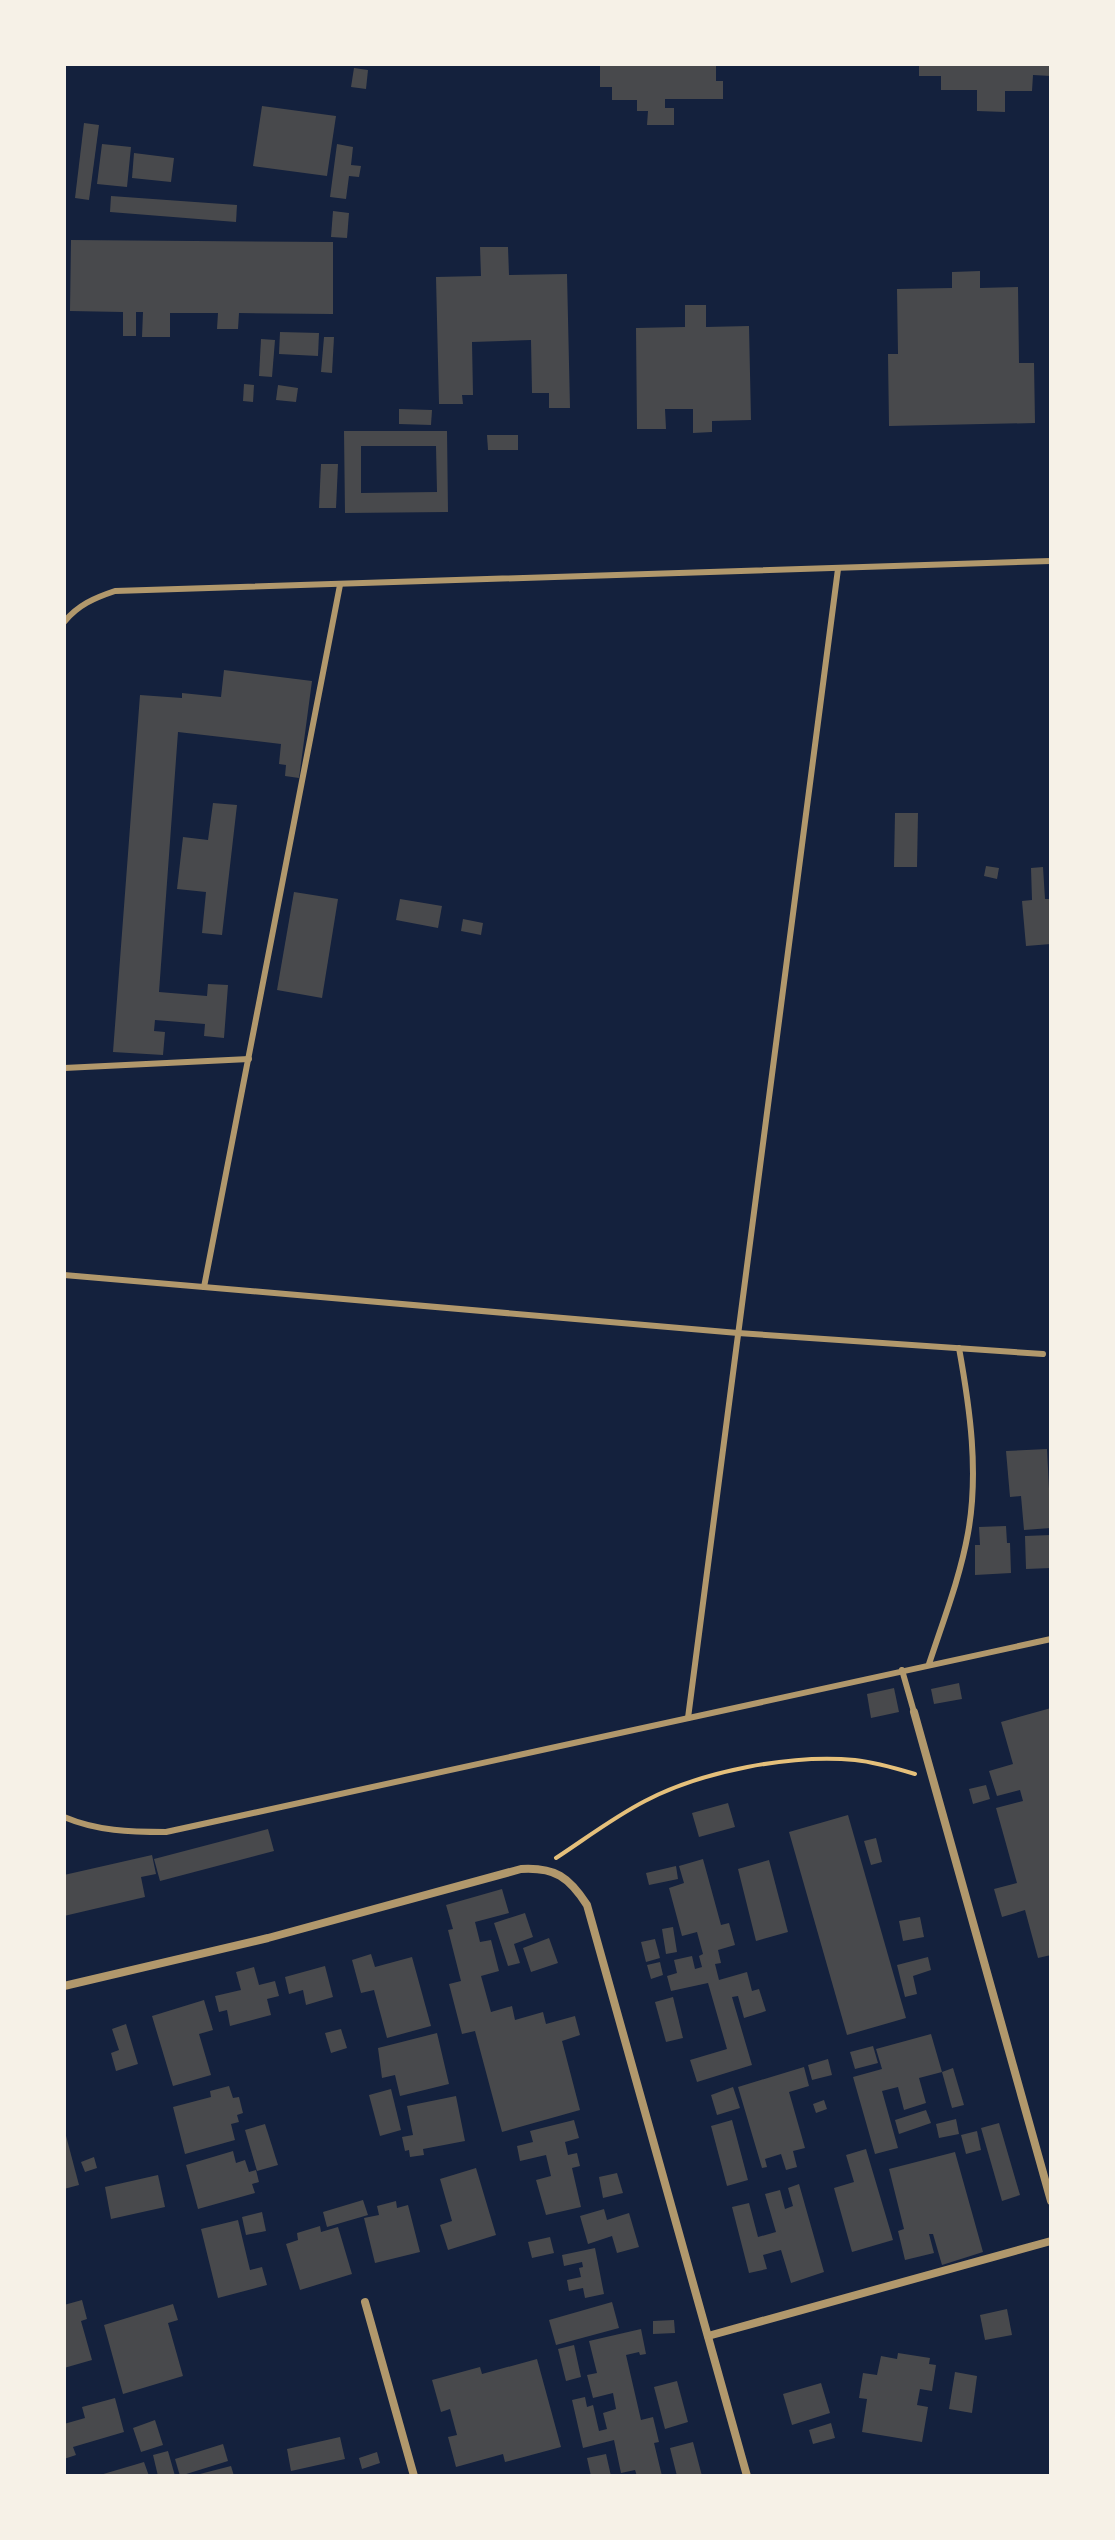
<svg xmlns="http://www.w3.org/2000/svg" width="1115" height="2540" viewBox="0 0 1115 2540" font-family="Quicksand,sans-serif">
<style>
.building{fill:#48494c;fill-rule:evenodd}
.lines{fill:none;stroke-linecap:round;stroke-linejoin:round}
.path{stroke:#e5c07b;stroke-width:4}
.service{stroke:#b1986c;stroke-width:6}
.minor{stroke:#b1986c;stroke-width:8}
</style>
<rect width="100%" height="100%" fill="#14213d"/>
<g class="building">
<path d="M600,64h116v17h7v18h-58v9h9v17h-27l1,-14h-11v-11h-25v-13h-12z"/>
<path d="M919,64h132v12l-18,-1 -1,16h-27v21l-28,-1v-21h-36v-14h-22z"/>
<path d="M354,68l14,2 -2,19 -15,-2z"/>
<path d="M262,106l74,10 -9,60 -74,-10z"/>
<path d="M84,123l15,2 -10,75 -14,-2z"/>
<path d="M102,144l29,3 -4,40 -30,-3z"/>
<path d="M337,144l16,3 -2,18 10,1 -2,11 -10,-1 -3,23 -16,-2z"/>
<path d="M134,153l40,5 -3,24 -39,-4z"/>
<path d="M111,196l126,9 -1,17 -126,-10z"/>
<path d="M333,211l16,2 -2,25 -16,-1z"/>
<path d="M71,240l262,2v72l-94,-1 -1,16h-21l1,-16h-48v24h-28l1,-25h-7v24h-13v-24l-53,-1z"/>
<path d="M480,247h28l1,28 58,-1 3,134h-21v-15h-17l-1,-53 -59,2 1,53h-11l1,9h-24l-3,-127 45,-1z"/>
<path d="M980,271v17l38,-1 1,76h15l1,60 -146,3 -1,-72h10l-1,-65 55,-1v-16z"/>
<path d="M685,305h21v22l43,-1 2,94 -39,1v11l-19,1v-24h-28l1,20h-29l-1,-101 49,-1z"/>
<path d="M280,332l39,1 -1,23 -39,-2z"/>
<path d="M324,337h10l-2,36 -11,-1z"/>
<path d="M261,339l14,1 -3,37 -13,-1z"/>
<path d="M244,384l10,1 -1,17 -10,-1z"/>
<path d="M278,385l20,3 -2,14 -20,-2z"/>
<path d="M399,409l33,1 -1,15 -32,-1z"/>
<path d="M344,431h103l1,81 -103,1zM361,446h75l1,46 -76,1z"/>
<path d="M487,435h31v15h-30z"/>
<path d="M321,464h17l-2,44h-17z"/>
<path d="M224,670l88,11 -13,97 -14,-2 1,-11 -7,-1 2,-20 -103,-12 -19,260 48,4 1,-12 20,1 -4,53 -20,-2 1,-12 -50,-4 -1,11 11,1 -2,23 -50,-3 27,-357 42,3v-5l39,4z"/>
<path d="M213,803l24,2 -15,130 -20,-2 4,-41 -29,-3 6,-52 25,3z"/>
<path d="M895,813h23l-1,54h-23z"/>
<path d="M986,866l13,2 -2,11 -13,-3z"/>
<path d="M1043,867l2,32h6v45l-25,2 -4,-45 10,-1 -1,-32z"/>
<path d="M294,892l44,7 -16,99 -45,-8z"/>
<path d="M400,899l42,7 -4,22 -42,-8z"/>
<path d="M463,919l20,4 -2,12 -20,-4z"/>
<path d="M1047,1449l4,79 -27,2 -3,-34 -11,1 -4,-46z"/>
<path d="M1006,1526l1,17h3l1,30 -36,2v-30h5l-1,-18z"/>
<path d="M1051,1535v33l-25,1 -1,-33z"/>
<path d="M959,1683l3,16 -28,5 -3,-15z"/>
<path d="M894,1688l5,24 -28,6 -4,-24z"/>
<path d="M1051,1708v247l-13,3 -13,-48 -23,7 -8,-28 23,-6 -21,-75 27,-7 -3,-11 -23,6 -8,-25 24,-7 -12,-42z"/>
<path d="M986,1785l4,14 -17,5 -4,-15z"/>
<path d="M728,1803l7,24 -36,10 -7,-24z"/>
<path d="M848,1815l58,203 -59,17 -58,-203z"/>
<path d="M268,1829l6,22 -114,30 -6,-22z"/>
<path d="M876,1838l6,24 -11,3 -7,-24z"/>
<path d="M152,1855l4,19 -15,3 4,20 -81,19v-41z"/>
<path d="M703,1859l18,66 8,-2 6,22 -17,5 3,13 -6,1 4,16 28,-8 5,19 7,-2 7,22 -22,7 -6,-22 -6,1 20,68 -55,17 -7,-22 37,-11 -19,-66 -37,8 -4,-15 10,-3 -3,-13 18,-4 3,13 7,-2 -3,-11 4,-2 -6,-22 -15,4 -13,-48 15,-5 -5,-17z"/>
<path d="M769,1860l19,72 -32,9 -18,-72z"/>
<path d="M676,1866l2,13 -29,6 -3,-12z"/>
<path d="M502,1889l7,24 -34,9 5,20 11,-2 8,31 -18,5 10,36 21,-6 3,14 28,-8 3,12 29,-8 5,19 -18,6 18,69 -78,22 -27,-101 -13,3 -13,-50 12,-3 -13,-51 5,-1 -7,-24z"/>
<path d="M525,1913l8,24 -19,7 6,19 -12,3 -14,-43z"/>
<path d="M920,1917l4,20 -21,4 -4,-20z"/>
<path d="M673,1927l4,25 -11,2 -4,-25z"/>
<path d="M549,1938l9,25 -27,9 -8,-24z"/>
<path d="M655,1939l5,19 -14,4 -5,-20z"/>
<path d="M371,1954l4,13 37,-10 19,69 -44,12 -13,-48 -13,3 -9,-33z"/>
<path d="M928,1957l3,13 -18,6 4,18 -12,3 -8,-32z"/>
<path d="M660,1962l3,13 -12,4 -4,-14z"/>
<path d="M325,1966l8,31 -27,8 -3,-15 -14,4 -4,-17z"/>
<path d="M254,1967l5,18 16,-4 4,15 -12,3 4,16 -41,11 -3,-16 -8,2 -4,-16 26,-6 -5,-18z"/>
<path d="M673,1997l10,41 -17,4 -11,-40z"/>
<path d="M204,2000l9,30 -14,4 12,41 -38,11 -21,-70z"/>
<path d="M126,2024l12,40 -22,7 -5,-18 8,-3 -7,-21z"/>
<path d="M341,2029l6,19 -16,5 -6,-20z"/>
<path d="M437,2033l12,51 -49,12 -5,-21 -13,3 -4,-30z"/>
<path d="M931,2034l11,38 -23,6 7,25 -22,7 -6,-23 -16,4 16,57 -23,6 -22,-77 29,-8 -6,-20z"/>
<path d="M873,2046l5,17 -23,6 -5,-17z"/>
<path d="M828,2059l4,16 -20,5 -4,-15z"/>
<path d="M804,2067l5,19 -20,6 16,56 -12,3 4,16 -11,3 -5,-16 -16,5 2,8 -5,1 -24,-81z"/>
<path d="M953,2068l11,37 -12,3 -10,-36z"/>
<path d="M229,2086l4,12 6,-1 4,16 -6,2 2,7 -8,2 4,16 -50,14 -12,-47 38,-10 -1,-6z"/>
<path d="M733,2087l7,21 -23,7 -6,-20z"/>
<path d="M391,2089l10,41 -21,6 -11,-41z"/>
<path d="M456,2096l9,45 -42,8 1,6 -14,2 -1,-7 -4,1 -3,-14 11,-2 -6,-29z"/>
<path d="M824,2100l3,9 -11,4 -3,-9z"/>
<path d="M926,2110l5,13 -32,11 -4,-14z"/>
<path d="M956,2119l3,15 -20,4 -3,-14z"/>
<path d="M574,2120l5,18 -14,4 3,13 9,-2 3,13 -8,2 9,39 -35,8 -10,-35 15,-4 -5,-21 -26,6 -3,-15 16,-4 -3,-11z"/>
<path d="M732,2120l16,60 -21,6 -16,-60z"/>
<path d="M999,2123l21,72 -18,6 -21,-73z"/>
<path d="M265,2124l13,41 -21,6 -12,-41z"/>
<path d="M977,2131l4,19 -15,4 -5,-19z"/>
<path d="M65,2132l14,53 -15,4v-56z"/>
<path d="M866,2149l27,91 -41,12 -18,-64 20,-6 -8,-27z"/>
<path d="M233,2151l3,12 9,-3 4,12 7,-2 3,12 -7,2 3,9 -57,16 -12,-44z"/>
<path d="M955,2152l28,100 -41,13 -9,-31h-4l5,19 -29,7 -7,-29 6,-2 -15,-60z"/>
<path d="M94,2157l3,11 -12,4 -4,-10z"/>
<path d="M476,2168l20,67 -48,15 -8,-25 12,-4 -12,-42z"/>
<path d="M617,2173l6,20 -20,5 -4,-21z"/>
<path d="M158,2175l7,32 -54,12 -6,-32z"/>
<path d="M799,2184l25,88 -33,11 -10,-33 -18,5 4,14 -18,4 -17,-66 17,-4 9,34 18,-5 -11,-38 15,-4 5,19 8,-3 -5,-18z"/>
<path d="M363,2200l5,15 -41,12 -4,-15z"/>
<path d="M396,2201l1,7 11,-3 12,47 -45,11 -11,-45 15,-3 -2,-9z"/>
<path d="M604,2209l3,11 22,-7 10,34 -22,6 -5,-17 -24,8 -8,-28z"/>
<path d="M262,2212l4,19 -20,4 -4,-18z"/>
<path d="M238,2220l12,50 12,-3 5,18 -49,13 -17,-69z"/>
<path d="M320,2226l1,6 17,-5 14,47 -52,16 -14,-46 12,-4 -1,-7z"/>
<path d="M550,2237l4,16 -22,5 -4,-16z"/>
<path d="M595,2248l9,46 -19,4 -2,-10 -14,3 -2,-11 14,-3 -2,-9 4,-1 -1,-5 -18,4 -2,-11z"/>
<path d="M82,2300l5,19 -6,2 11,39 -28,8v-63z"/>
<path d="M612,2302l7,26 -63,17 -7,-25z"/>
<path d="M173,2304l5,16 -10,3 15,53 -60,18 -19,-69z"/>
<path d="M1007,2309l5,26 -27,5 -5,-25z"/>
<path d="M674,2320l1,13 -22,1v-13z"/>
<path d="M641,2329l5,25 -6,1 -1,-3 -13,3 15,65 12,-3 6,25 -5,1 8,33h-25l-2,-6 -14,3 -7,-33 -31,8 -11,-48 13,-3 2,10 6,-2 6,26 8,-2 -4,-16 13,-4 -3,-16 -20,5 -6,-23 10,-2 -8,-32z"/>
<path d="M574,2345l7,32 -15,4 -8,-32z"/>
<path d="M898,2353l32,5 -1,6 7,1 -4,26 -12,-2 -3,16 11,2 -6,35 -60,-10 5,-33 -8,-1 4,-25 14,2 4,-19 16,3z"/>
<path d="M537,2359l24,88 -56,15 -2,-8 -47,13 -8,-30 9,-2 -7,-26 -9,3 -9,-32 48,-13 2,7z"/>
<path d="M955,2372l22,4 -5,37 -23,-4z"/>
<path d="M677,2381l11,41 -23,7 -11,-42z"/>
<path d="M821,2383l9,30 -38,12 -9,-31z"/>
<path d="M115,2398l9,34 -51,15 3,8 -12,4v-35l21,-6 -3,-11z"/>
<path d="M155,2420l8,25 -22,7 -8,-24z"/>
<path d="M831,2423l4,15 -22,6 -4,-14z"/>
<path d="M340,2437l5,22 -54,12 -4,-22z"/>
<path d="M693,2442l9,34h-25l-7,-28z"/>
<path d="M223,2444l5,17 -48,15 -5,-17z"/>
<path d="M168,2451l7,25h-17l-5,-21z"/>
<path d="M377,2452l3,11 -18,6 -3,-11z"/>
<path d="M606,2454l5,22h-20l-4,-18z"/>
<path d="M144,2462l5,14h-49v-1z"/>
<path d="M231,2466l3,10h-38v-1z"/>
</g>
<g class="lines">
<path class="path" d="M556,1858c29,-19 58,-41 89,-57 57,-30 146,-47 210,-41 20,2 40,8 60,14"/>
<g class="service">
<path d="M64,622c14,-17 30,-24 51,-31l936,-30"/>
<path d="M64,1068l185,-9"/>
<path d="M64,1275l674,58 305,21"/>
<path d="M204,1287l136,-702"/>
<path d="M929,1664c14,-43 31,-86 39,-131 11,-61 2,-124 -9,-185"/>
<path d="M902,1670l12,42"/>
<path d="M688,1718l150,-1149"/>
<path d="M64,1817c33,14 66,15 102,15l885,-193"/>
</g>
<g class="minor">
<path d="M914,1712l137,489"/>
<path d="M64,1986l204,-48 253,-69c34,-2 48,8 66,36l160,571"/>
<path d="M365,2302l49,174"/>
<path d="M708,2336l343,-95"/>
</g>
</g>
<rect width="1115" height="2540" fill="none" stroke="#f6f1e7" stroke-width="132"/>
</svg>
